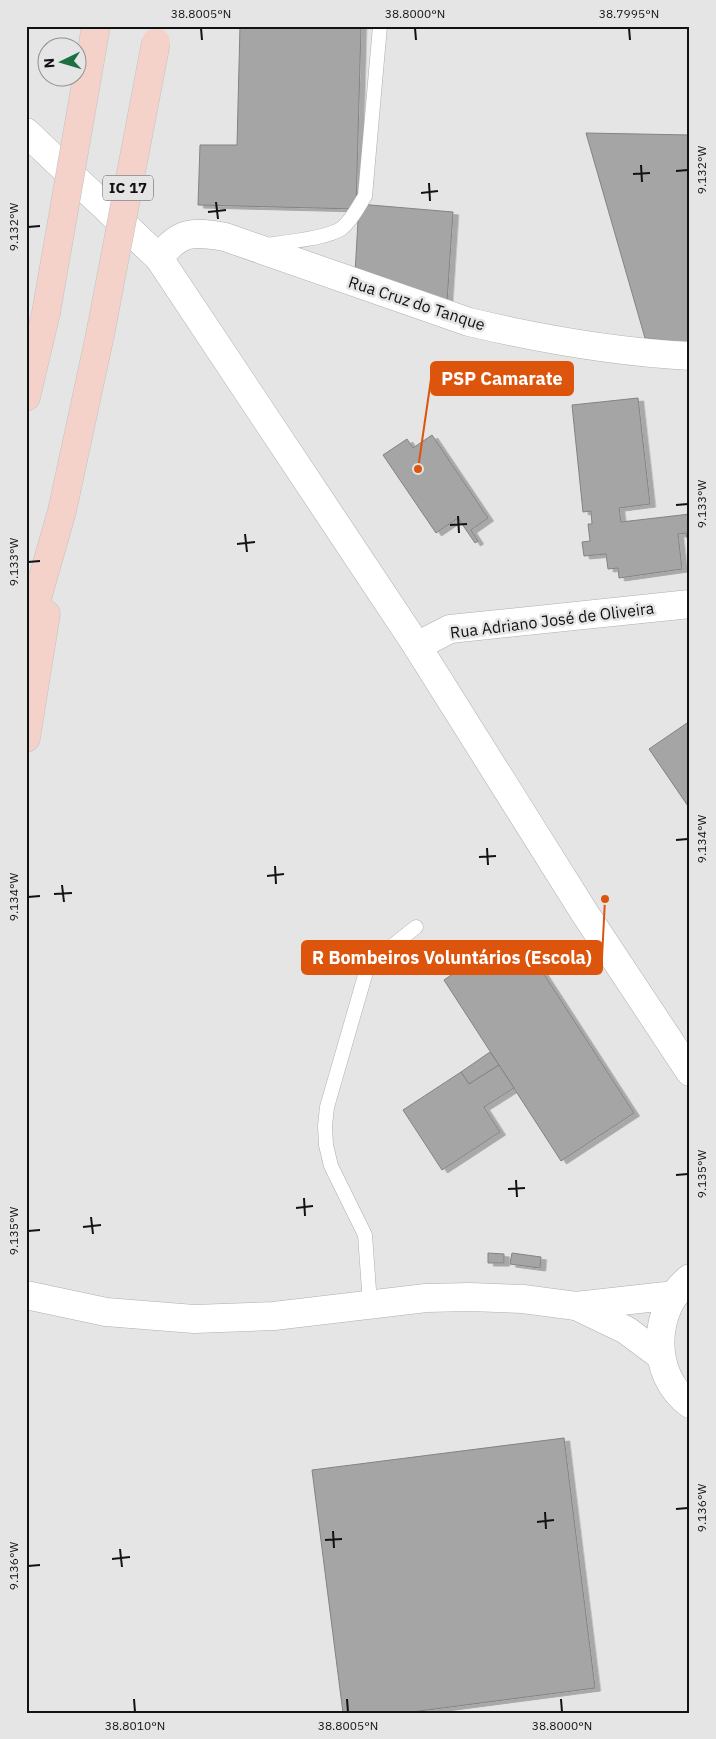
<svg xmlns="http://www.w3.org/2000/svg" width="716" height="1739" viewBox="0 0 716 1739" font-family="'IBM Plex Sans',sans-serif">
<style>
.building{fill:#a6a5a5;stroke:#848382;filter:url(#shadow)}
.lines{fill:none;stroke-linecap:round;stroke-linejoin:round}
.service-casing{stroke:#afafb0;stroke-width:15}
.minor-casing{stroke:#afafb0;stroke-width:29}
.tertiary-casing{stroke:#afafb0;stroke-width:29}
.trunk-casing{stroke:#c1c1c2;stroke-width:29}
.service{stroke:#fff;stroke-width:14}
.minor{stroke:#fff;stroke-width:28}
.tertiary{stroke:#fff;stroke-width:28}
.trunk{stroke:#f4d2ca;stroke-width:28}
.trunk-bridge-casing{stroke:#c1c1c2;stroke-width:29;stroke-linecap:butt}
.trunk-bridge{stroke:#f4d2ca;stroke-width:28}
.ticks{fill:none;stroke:#121213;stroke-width:2}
.labels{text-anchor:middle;stroke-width:5;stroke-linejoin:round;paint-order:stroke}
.shield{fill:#e5e5e6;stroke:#515152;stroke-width:1}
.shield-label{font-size:15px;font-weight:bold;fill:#121213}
.street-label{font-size:16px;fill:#121213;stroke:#e5e5e6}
.leader{fill:none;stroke:#dd550c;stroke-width:2}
.callout-dot{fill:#dd550c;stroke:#e5e5e6;stroke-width:2}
.callout{fill:#dd550c;stroke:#dd550c;stroke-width:2}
.callout-label{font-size:18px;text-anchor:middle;font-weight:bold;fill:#fff}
.neatline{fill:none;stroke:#121213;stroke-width:2}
.ticks-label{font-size:12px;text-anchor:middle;fill:#121213}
</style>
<defs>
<filter id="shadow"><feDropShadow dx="5.5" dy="3" stdDeviation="0" flood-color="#0004"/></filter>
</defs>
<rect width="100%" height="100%" fill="#e5e5e6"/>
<g class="building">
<path d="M240,26h121l-5,183 -158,-4 2,-60h37z"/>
<path d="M586,133l104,2v92h-2l2,117 -45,-6z"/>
<path d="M359,204l94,8 -6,90 -92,-29z"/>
<path d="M638,398l12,106 -31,4 2,14 69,-8v24h-3l-1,-5 -8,1 4,35 -63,9 -1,-10 -10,1 -2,-15 -22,2 -2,-14 8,-1 -2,-17h4l-1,-13 -8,1 -11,-107z"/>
<path d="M432,435l56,83 -17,12 7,11 -3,2 -17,-25 -22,15 -53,-78 24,-16 6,9z"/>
<path d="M690,721v88l-41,-60z"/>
<path d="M525,945l109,168 -73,48 -117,-181 26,-18 9,13z"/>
<path d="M490,1052l9,13 -30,19 -8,-12z"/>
<path d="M499,1065l15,23 -30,19 16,25 -58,38 -39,-60 58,-38 8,12z"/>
<path d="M488,1253l16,1v9h-16z"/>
<path d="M512,1253l29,4 -1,11 -30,-4z"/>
<path d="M564,1438l31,250 -191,25h-61l-31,-243z"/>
</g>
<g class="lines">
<defs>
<g id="service">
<path d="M265,245c16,-2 65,-7 77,-17 10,-8 16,-21 23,-32l15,-170"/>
<path d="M370,1304l-5,-69 -34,-69 -5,-21 -1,-19 2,-19 39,-135 6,-10 44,-35"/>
</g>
<g id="minor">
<path d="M159,258c20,-27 34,-27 66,-21l244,85c72,17 147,30 221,34"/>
<path d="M417,646l33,-17 240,-25"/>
</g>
<g id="tertiary">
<path d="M26,132l133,126 258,388 167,266 106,160"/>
<path d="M690,1278c-38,30 -41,97 0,126"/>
<path d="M26,1295l80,17 88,7 80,-3 152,-18 44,-1 53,2 53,7 99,-11"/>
<path d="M576,1306l50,24 35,26"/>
</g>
<g id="trunk">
<path d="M26,397l20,-84"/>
<path d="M26,637l36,-126 38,-176"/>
<path d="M26,738l20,-124"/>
</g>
</defs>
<use href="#service" class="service-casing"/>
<use href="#minor" class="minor-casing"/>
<use href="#tertiary" class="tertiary-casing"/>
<use href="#trunk" class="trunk-casing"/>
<use href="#service" class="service"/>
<use href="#minor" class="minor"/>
<use href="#tertiary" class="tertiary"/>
<use href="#trunk" class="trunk"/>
<defs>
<g id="trunk-bridge">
<path d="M46,313l50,-287"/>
<path d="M100,335l56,-293"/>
</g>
</defs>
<use href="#trunk-bridge" class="trunk-bridge-casing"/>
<use href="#trunk-bridge" class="trunk-bridge"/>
</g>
<path class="ticks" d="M201,28l1,12M415,28l1,12M629,28l1,12M641,165l1,17M676,171l12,-1M633,174l17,-1M429,183l1,18M421,193l17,-2M216,202l2,17M208,212l18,-2M28,227l12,-1M676,505l12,-1M458,516l1,17M450,525l17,-1M245,534l2,18M237,544l18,-2M28,562l12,-1M676,840l12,-1M487,848l1,17M479,857l17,-1M275,866l1,18M267,876l17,-2M62,885l2,17M54,894l18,-1M28,897l12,-1M676,1175l12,-1M516,1180l1,17M508,1189l17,-1M304,1198l1,18M296,1208l17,-2M91,1217l2,17M83,1227l18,-2M28,1231l12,-1M676,1509l12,-1M545,1512l1,17M537,1522l17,-2M333,1531l1,17M325,1540l17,-1M120,1549l2,18M112,1559l18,-2M28,1566l12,-1M134,1699l1,13M347,1699l1,13M561,1699l1,13"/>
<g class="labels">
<rect class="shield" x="103" y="175.5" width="50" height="25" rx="4"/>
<g class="shield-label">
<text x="128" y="193">IC 17</text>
</g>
<g class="street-label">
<text transform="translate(417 303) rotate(18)" y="6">Rua Cruz do Tanque</text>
<text transform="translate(552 620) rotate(-7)" y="6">Rua Adriano José de Oliveira</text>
</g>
</g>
<path class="leader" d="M418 469L431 379M605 899L602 958"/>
<g class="callout-dot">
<circle cx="418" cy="469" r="5"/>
<circle cx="605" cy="899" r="5"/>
</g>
<g class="callout">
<rect x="431" y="362" width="142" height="33" rx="5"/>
<rect x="302" y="941" width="300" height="33" rx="5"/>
</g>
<g class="callout-label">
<text x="502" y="385">PSP Camarate</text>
<text x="452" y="964">R Bombeiros Voluntários (Escola)</text>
</g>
<rect width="716" height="1739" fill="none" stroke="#e5e5e6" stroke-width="55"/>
<g transform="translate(62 62) rotate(265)"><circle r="24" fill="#e5e5e6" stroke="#919192"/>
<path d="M0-4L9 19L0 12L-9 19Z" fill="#1b6f40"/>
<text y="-8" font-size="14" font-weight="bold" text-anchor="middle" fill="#121213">N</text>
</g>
<rect x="28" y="28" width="660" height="1684" class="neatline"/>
<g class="ticks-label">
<text x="201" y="18">38.8005°N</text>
<text x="415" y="18">38.8000°N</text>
<text x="629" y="18">38.7995°N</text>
<text transform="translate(702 170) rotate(-90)" y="4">9.132°W</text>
<text transform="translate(14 227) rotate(-90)" y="4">9.132°W</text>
<text transform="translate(702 504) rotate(-90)" y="4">9.133°W</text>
<text transform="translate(14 562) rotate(-90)" y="4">9.133°W</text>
<text transform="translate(702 839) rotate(-90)" y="4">9.134°W</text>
<text transform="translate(14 897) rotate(-90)" y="4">9.134°W</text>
<text transform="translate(702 1174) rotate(-90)" y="4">9.135°W</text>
<text transform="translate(14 1231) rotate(-90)" y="4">9.135°W</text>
<text transform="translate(702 1508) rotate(-90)" y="4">9.136°W</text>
<text transform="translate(14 1566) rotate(-90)" y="4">9.136°W</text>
<text x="135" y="1730">38.8010°N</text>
<text x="348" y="1730">38.8005°N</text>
<text x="562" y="1730">38.8000°N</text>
</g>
</svg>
